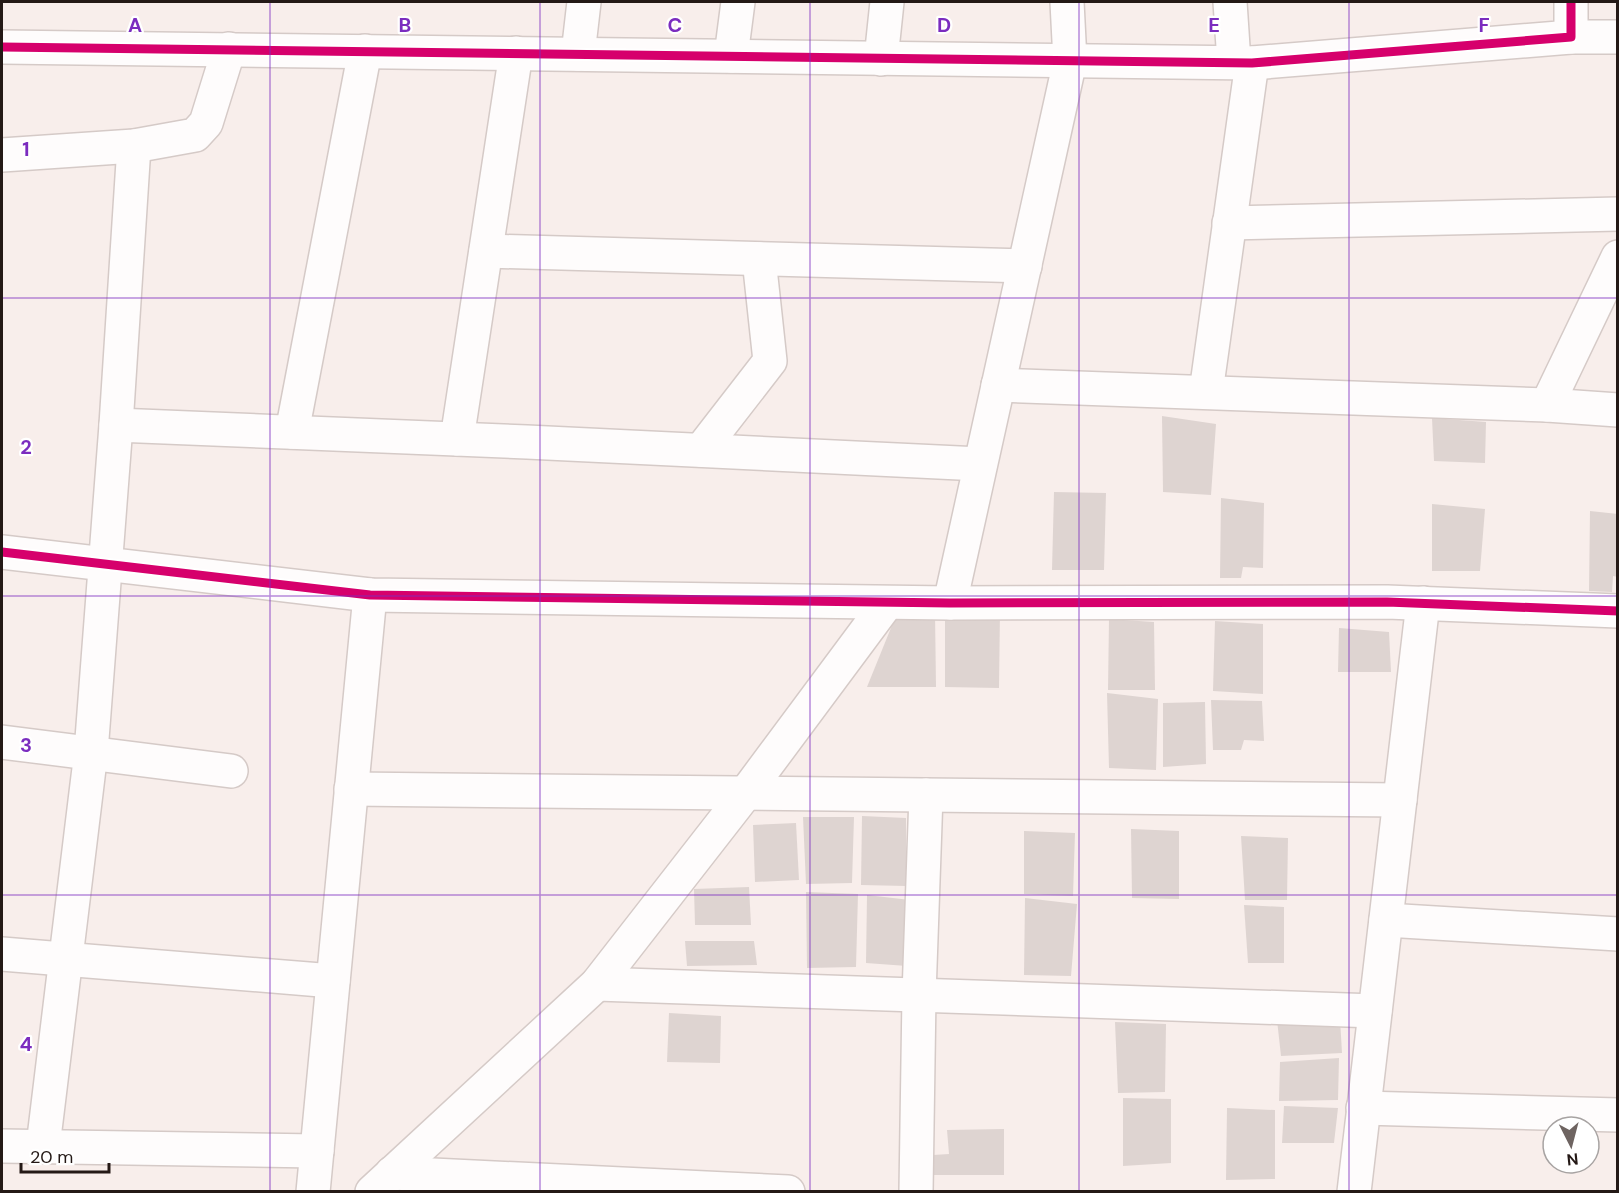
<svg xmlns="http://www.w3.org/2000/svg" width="1619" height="1193" viewBox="0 0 1619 1193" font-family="'DM Sans',sans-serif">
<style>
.building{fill:#ded4d1}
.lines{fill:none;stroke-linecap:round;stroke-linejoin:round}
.minor-casing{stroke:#d5cac7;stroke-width:36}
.minor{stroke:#fefcfc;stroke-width:33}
.cycleway-casing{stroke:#fff;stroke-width:13}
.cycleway{stroke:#d6006c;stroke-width:9}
.grid{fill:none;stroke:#7b2cbf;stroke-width:1.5;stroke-opacity:0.55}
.grid-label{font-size:20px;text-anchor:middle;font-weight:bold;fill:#7b2cbf;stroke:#fff;stroke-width:4.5;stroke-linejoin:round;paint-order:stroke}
</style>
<rect width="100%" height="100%" fill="#f8eeeb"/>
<g class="building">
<path d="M1162,416l54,8 -5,71 -48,-3z"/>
<path d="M1432,418l54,4 -1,41 -51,-2z"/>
<path d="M1054,492l52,1 -2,77h-52z"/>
<path d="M1221,498l43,5 -1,65 -20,-1 -2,11h-21z"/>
<path d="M1432,504l53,5 -5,62h-48z"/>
<path d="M1590,511l28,3v63l-5,-1 -1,16 -23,-1z"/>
<path d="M1000,610l-1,78 -54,-1v-74z"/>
<path d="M935,612l1,75h-69l30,-74z"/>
<path d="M1109,619l45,3 1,68h-47z"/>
<path d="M1215,621l48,3v70l-50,-3z"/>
<path d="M1339,628l50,4 2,40h-53z"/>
<path d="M1107,693l51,6 -2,71 -47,-2z"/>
<path d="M1211,700l51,1 2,40 -20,-1 -3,10h-28z"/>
<path d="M1205,702l1,62 -43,3v-64z"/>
<path d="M862,816l44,2v68l-45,-1z"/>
<path d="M803,817h51l-2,66 -46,1z"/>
<path d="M796,823l3,57 -44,2 -2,-57z"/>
<path d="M1131,829l48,2v68l-47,-1z"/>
<path d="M1024,831l51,2 -2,63 -49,-2z"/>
<path d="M1241,836l47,2 -1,62h-42z"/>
<path d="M749,887l2,38h-56l-1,-36z"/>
<path d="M806,892l52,2 -2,73 -49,1z"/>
<path d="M867,895l43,5 -3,66 -41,-3z"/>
<path d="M1025,898l52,6 -6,72 -47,-1z"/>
<path d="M1244,905l40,2v56h-36z"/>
<path d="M685,941h69l3,24 -70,1z"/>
<path d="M669,1013l52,3 -1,47 -53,-1z"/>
<path d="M1340,1019l2,34 -61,3 -4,-36z"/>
<path d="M1115,1022l51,2 -1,68 -47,1z"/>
<path d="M1339,1058l-1,42 -59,1 1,-39z"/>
<path d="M1123,1098l48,1v64l-48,3z"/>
<path d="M1284,1106l54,2 -4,35h-52z"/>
<path d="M1227,1108l48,2v69l-49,1z"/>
<path d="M1004,1129v46h-70l-1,-20 16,-1 -2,-24z"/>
</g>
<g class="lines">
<defs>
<g id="minor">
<path d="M1230,2l4,60"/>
<path d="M1571,37h47"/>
<path d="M2,47l1250,16 319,-26v-35"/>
<path d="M578,54l6,-52"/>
<path d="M731,56l7,-54"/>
<path d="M881,59l6,-57"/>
<path d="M2,155l132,-9 61,-11 11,-12 23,-74"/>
<path d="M1229,223l389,-9"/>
<path d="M486,251l539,15"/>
<path d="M998,385l549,20 71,5"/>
<path d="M1206,392l46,-329"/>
<path d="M1547,405l71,-148"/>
<path d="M116,425l18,-279"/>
<path d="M292,432l73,-381"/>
<path d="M457,439l59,-386"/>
<path d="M701,450l69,-89 -11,-102"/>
<path d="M2,552l368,43 580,8 437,-1 231,9"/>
<path d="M950,603l120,-542 -3,-59"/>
<path d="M2,742l229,29"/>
<path d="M351,789l1049,11"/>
<path d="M1386,920l232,14"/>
<path d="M2,954l331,27"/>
<path d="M597,984l778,27"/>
<path d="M1363,1108l255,7"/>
<path d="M2,1146l315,5"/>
<path d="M43,1146l48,-394 25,-327 411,17 453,22"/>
<path d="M392,1173l396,19"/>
<path d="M313,1192l57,-597"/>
<path d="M372,1192l225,-208 148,-190 142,-191"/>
<path d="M916,1192l3,-197 7,-200"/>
<path d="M1354,1192l69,-589"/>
</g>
</defs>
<use href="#minor" class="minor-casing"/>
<use href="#minor" class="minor"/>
<defs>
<g id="cycleway">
<path d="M2,47l1250,16 319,-26v-35"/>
<path d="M2,552l368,43 580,8 437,-1 231,9"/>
</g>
</defs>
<use href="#cycleway" class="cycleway-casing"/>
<use href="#cycleway" class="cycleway"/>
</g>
<path class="grid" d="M270,2v1190M540,2v1190M810,2v1190M1079,2v1190M1349,2v1190M2,298h1616M2,596h1616M2,895h1616"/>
<g class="grid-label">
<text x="135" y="32">A</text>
<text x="405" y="32">B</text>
<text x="675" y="32">C</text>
<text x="944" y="32">D</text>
<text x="1214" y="32">E</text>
<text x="1484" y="32">F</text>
<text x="26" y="156">1</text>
<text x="26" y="454">2</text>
<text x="26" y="752">3</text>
<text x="26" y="1051">4</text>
</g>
<rect width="1619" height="1193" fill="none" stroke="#241916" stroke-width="6"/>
<g transform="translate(1571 1145) rotate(174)"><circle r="28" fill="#ffffff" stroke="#a7a3a2" stroke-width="1.5"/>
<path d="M0-4.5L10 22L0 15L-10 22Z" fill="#6e6461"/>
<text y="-9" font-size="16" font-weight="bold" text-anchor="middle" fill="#241916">N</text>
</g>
<path d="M21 1163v9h88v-9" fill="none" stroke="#241916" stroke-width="3"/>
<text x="30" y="1163" font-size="18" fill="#241916" stroke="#ffffff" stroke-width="4.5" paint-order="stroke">20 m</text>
</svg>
